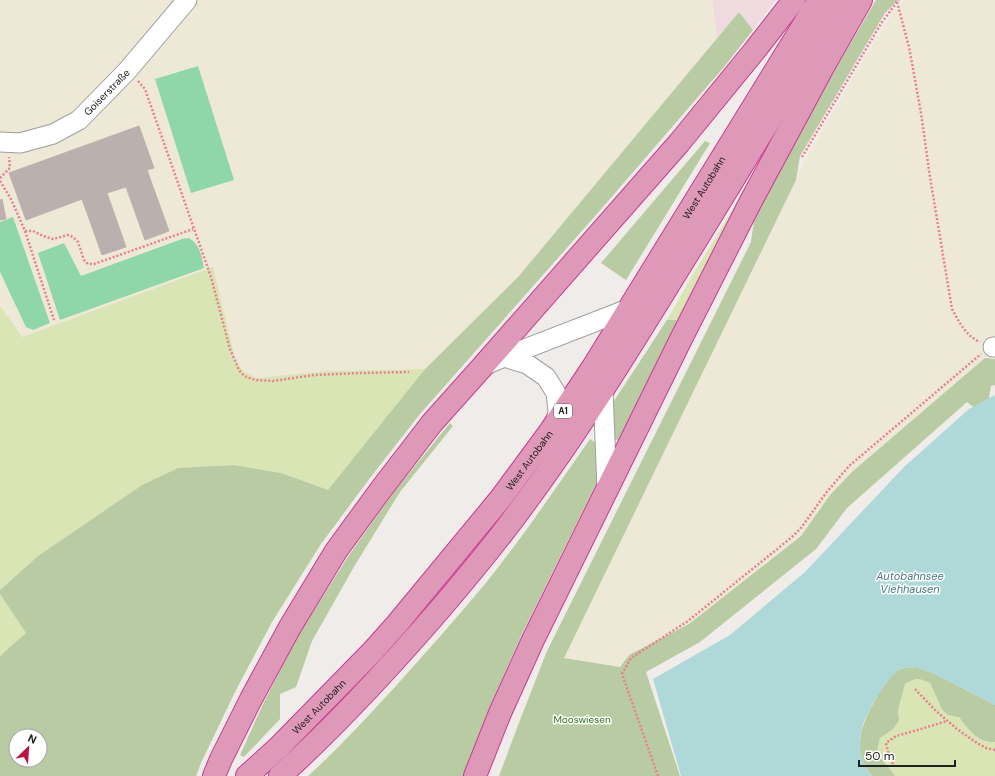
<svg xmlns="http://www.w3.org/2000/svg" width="995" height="776" viewBox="0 0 995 776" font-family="'DM Sans',sans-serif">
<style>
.commercial{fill:#efdadf}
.farmland{fill:#ede9d6}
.grass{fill:#d9e5b4}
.forest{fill:#b9cba2;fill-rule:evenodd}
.pitch{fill:#8fd7a9}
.water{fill:#aed9d8}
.building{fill:#bab1af;stroke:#c1b0ac}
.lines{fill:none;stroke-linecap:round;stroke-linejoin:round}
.minor-casing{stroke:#9e9e9e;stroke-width:21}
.highway-casing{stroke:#ca3a91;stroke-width:24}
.path{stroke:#ed7e8f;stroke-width:2.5;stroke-dasharray:2 2;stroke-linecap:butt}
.minor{stroke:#fff;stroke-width:19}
.highway{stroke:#df99b8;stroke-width:22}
.labels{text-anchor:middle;stroke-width:3;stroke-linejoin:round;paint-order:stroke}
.shield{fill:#fff;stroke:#646464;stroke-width:1}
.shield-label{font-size:9px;font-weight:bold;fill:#212121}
.street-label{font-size:10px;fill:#212121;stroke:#fff}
.park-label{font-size:10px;fill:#287717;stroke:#fff}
.water-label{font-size:11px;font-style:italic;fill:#487a8a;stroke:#fff}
</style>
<rect width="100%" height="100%" fill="#f0ece9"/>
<path class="commercial" d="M712,0h64l-23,30 -14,-18 -22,26z"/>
<g class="farmland">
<path d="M0,0h712l5,38 -198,238 -94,93 -97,2 -72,7 -13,-7 -8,-13 -23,-90 -191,69 -21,-31z"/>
<path d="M905,0h90v342l-10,16 -132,113 -23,24 -29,41 -112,88 -60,31 -8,12 -58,-9 242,-498 78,-133 10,-14z"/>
</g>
<g class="grass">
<path d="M742,194l3,1 -66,131 -12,-6 25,-44z"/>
<path d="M213,267l22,91 8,13 13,7 72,-7 97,-2 -97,122 -47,-18 -47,-8 -56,3 -36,17 -104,71 -38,34v-284l22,31z"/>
<path d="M0,594l26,39 -26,23z"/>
<path d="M914,679h7l9,4 8,17 21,17 4,5 15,16 8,4h9v34h-100c-5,-9 -14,-15 -16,-25 -1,-4 0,-9 1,-13l12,-8 7,-9 -1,-11 7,-26z"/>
</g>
<g class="forest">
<path d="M876,0h22l-13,13 -85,143 -4,24 -232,478 56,9 9,-12 60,-31 112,-88 29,-41 23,-24 132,-113 10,1v26l-4,1 -4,24 -11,-1 -9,-7 -120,106 -31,41 -116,93 -54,30 34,104h-181l21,-56 27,-69 204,-409 4,-29 79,-141z"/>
<path d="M739,12l14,18 -29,37 -128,148 -176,199 -50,64 -49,66 -49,78 -37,70 -34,71 -5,13h-196v-120l26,-23 -26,-39v-4l38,-34 104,-71 36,-17 56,-3 47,8 47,17 97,-121 94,-93zM16,736h24v24h-24z"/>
<path d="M705,141l5,2 -84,137 -25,-17z"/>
<path d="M667,320h9l3,6 -56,112 -10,3 -3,-34z"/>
<path d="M450,423l3,3 -53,66 -45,73 -43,76 -16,46 -16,7v25l-36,38 -4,-2 24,-53 35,-68 48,-76 49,-69z"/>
<path d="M590,439l10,7 -5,9 2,8 7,5 -83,168 -32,73 -26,67h-155c31,-28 59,-59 87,-89 30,-34 61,-68 90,-103 37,-46 71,-96 105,-145z"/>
<path d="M916,667l19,7 60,31v37c-3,0 -7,0 -10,-1 -9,-2 -20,-16 -26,-24l-11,-2 -6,-6 -12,-26c-12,-5 -13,-6 -25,1l-7,26 1,11 -7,9 -12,8c-1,3 -1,6 -2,10 0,11 12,19 17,28h-23c-22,-26 -10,-54 5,-79 6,-10 12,-20 21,-27 5,-3 13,-2 18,-3z"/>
</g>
<g class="pitch">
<path d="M198,66l36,114 -43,13 -36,-114z"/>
<path d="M13,217l37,106 -17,7 -7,-3 -26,-55v-50z"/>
<path d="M189,238c12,8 12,17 15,30l-144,52 -22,-67 26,-10 17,33 101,-37z"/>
</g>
<path class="water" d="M995,395v310l-60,-31 -19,-7 -17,2 -14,15 -13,21 -8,16 -4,16 1,17 6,16 5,6h-191l-28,-97 77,-44 75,-63 99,-105 65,-58z"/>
<g class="building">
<path d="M139,126l15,42 -7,2 22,61 -24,9 -19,-53 -19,6 19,54 -24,8 -20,-56 -56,21 -17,-47z"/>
<path d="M2,199l4,20 -6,1v-20z"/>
</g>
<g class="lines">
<defs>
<g id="minor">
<path id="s1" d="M0,142l20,1 33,-9 26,-14 48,-49 60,-71"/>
<path d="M993,347h2"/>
<path d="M504,357l23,7 19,13 10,16 2,18 -2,11"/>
<path d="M483,366l21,-9 124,-48"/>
<path d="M603,390l4,99"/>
</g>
<g id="highway">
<path d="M214,776l7,-17 30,-60 39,-72 46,-76 46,-63 50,-65 51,-57 196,-223 76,-93 39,-50"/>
<path id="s2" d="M247,776l32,-29 93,-95 25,-28 104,-126 48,-65 44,-66 226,-367"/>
<path d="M280,776c58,-52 110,-109 161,-168 29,-34 58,-69 84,-105 58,-78 108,-161 159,-243 53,-87 106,-173 159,-260"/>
<path d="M475,776l25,-63 33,-73 148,-301 70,-138 72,-134 38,-67"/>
</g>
</defs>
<use href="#minor" class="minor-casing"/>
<use href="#highway" class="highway-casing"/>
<g class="path">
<path d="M897,2l12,45 12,66 9,64 22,132c7,13 14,27 28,33"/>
<path d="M138,81l7,8 66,188 19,72 9,21 5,6 11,4 18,1 41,-6 46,-2 49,-1"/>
<path d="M802,157l80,-135 15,-20 2,-2"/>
<path d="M0,178l10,-10 -1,-11"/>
<path d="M0,181l11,18 14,32 29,89"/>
<path d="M25,231h8l10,5 10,3 15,-4 5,2 5,5 6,18 4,4h6l99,-35"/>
<path d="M915,689l21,22 21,18 20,14 9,5 9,2"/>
<path d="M893,764l-4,-8 -3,-13 10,-7 15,-4 36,-11"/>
<path d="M658,776l-36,-102 9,-16 57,-37 104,-84 9,-9 25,-35 23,-27 132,-112"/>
</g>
<use href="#minor" class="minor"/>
<use href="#highway" class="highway"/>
</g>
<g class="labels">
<rect class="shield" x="554" y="404" width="18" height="14" rx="3"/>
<g class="shield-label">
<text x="563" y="414">A1</text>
</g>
<g class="street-label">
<text dy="4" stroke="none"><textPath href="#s1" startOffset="123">Goiserstraße</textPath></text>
<text dy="4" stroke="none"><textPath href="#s2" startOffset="748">West Autobahn</textPath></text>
<text dy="4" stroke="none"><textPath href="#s2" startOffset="424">West Autobahn</textPath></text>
<text dy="4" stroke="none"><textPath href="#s2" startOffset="100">West Autobahn</textPath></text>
</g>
<g class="park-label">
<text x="582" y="723">Mooswiesen</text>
</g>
<g class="water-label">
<text x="910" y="580">Autobahnsee<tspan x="910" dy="13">Viehhausen</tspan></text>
</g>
</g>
<g transform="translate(28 748) rotate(25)"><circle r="19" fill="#ffffff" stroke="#a6a6a6"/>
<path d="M0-3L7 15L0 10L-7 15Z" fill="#be1440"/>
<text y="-6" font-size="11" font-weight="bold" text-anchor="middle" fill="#212121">N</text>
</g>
<path d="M859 760v6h96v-6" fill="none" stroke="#212121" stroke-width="2"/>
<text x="865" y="760" font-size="12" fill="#212121" stroke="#ffffff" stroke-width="3" paint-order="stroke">50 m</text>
</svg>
